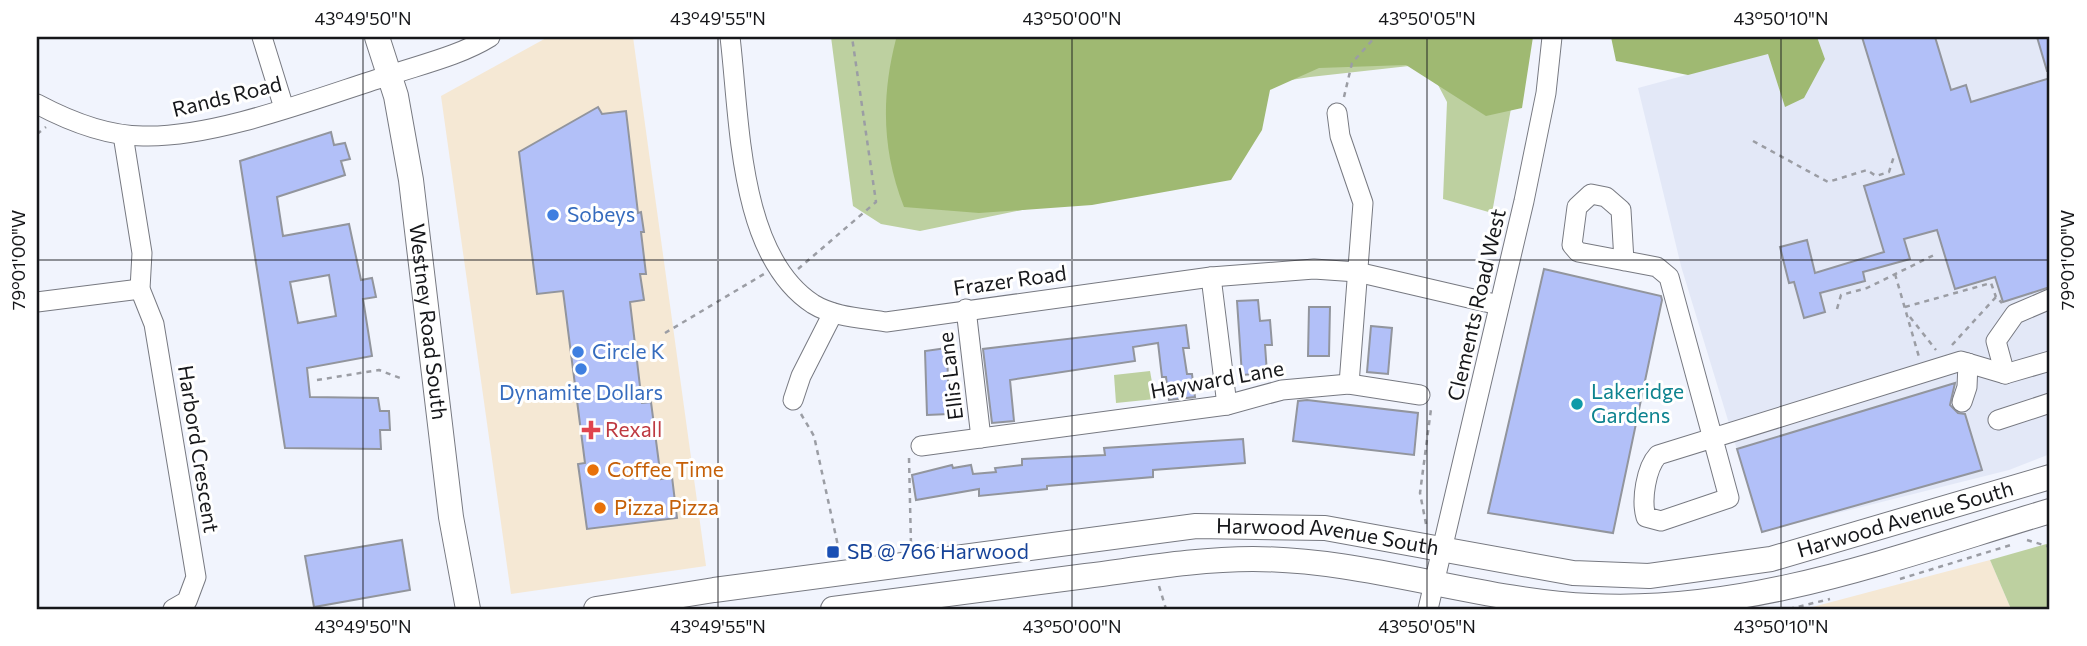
<svg xmlns="http://www.w3.org/2000/svg" width="2087" height="646" viewBox="0 0 2087 646" font-family="Commissioner,sans-serif">
<style>
.commercial{fill:#f5e8d4}
.built{fill:#e3e8f7}
.green{fill:#bdd0a0}
.forest{fill:#9fb972}
.building{fill:#b2c0f8;stroke:#92959d;stroke-width:2;fill-rule:evenodd}
.lines{fill:none;stroke-linecap:round;stroke-linejoin:round}
.minor-casing{stroke:#777981;stroke-width:21}
.major-casing{stroke:#777981;stroke-width:26}
.path{stroke:#9b9da4;stroke-width:2.5;stroke-dasharray:5 5;stroke-linecap:butt}
.minor{stroke:#fff;stroke-width:19}
.major{stroke:#fff;stroke-width:24}
.ticks{fill:none;stroke:#16171a;stroke-width:2;stroke-opacity:0.45}
.shop-dot{fill:#3f7fe0;stroke:#fff;stroke-width:2.5}
.culture-dot{fill:#0f9aa8;stroke:#fff;stroke-width:2.5}
.health-dot{fill:#e0444e;stroke:#fff;stroke-width:2.5}
.food-dot{fill:#e8710a;stroke:#fff;stroke-width:2.5}
.transit-dot{fill:#1a4fb4;stroke:#fff;stroke-width:2.5}
.labels{text-anchor:middle;stroke-width:6;stroke-linejoin:round;paint-order:stroke}
.street-label{font-size:21px;fill:#16171a;stroke:#fff}
.shop-label{font-size:21px;fill:#366cbe;stroke:#fff;text-anchor:start}
.culture-label{font-size:21px;fill:#0d838f;stroke:#fff;text-anchor:start}
.health-label{font-size:21px;fill:#be3a42;stroke:#fff;text-anchor:start}
.food-label{font-size:21px;fill:#c56008;stroke:#fff;text-anchor:start}
.transit-label{font-size:21px;fill:#164399;stroke:#fff;text-anchor:start}
.neatline{fill:none;stroke:#16171a;stroke-width:2.5}
.ticks-label{font-size:18px;text-anchor:middle;fill:#16171a}
</style>
<rect width="100%" height="100%" fill="#f1f4fd"/>
<g class="commercial">
<path d="M548,37h85l73,529 -195,28 -70,-498z"/>
<path d="M1990,560l21,49h-206z"/>
</g>
<path class="built" d="M1817,37h233v417l-41,16 -247,62 -81,-266 -43,-178 130,-35 17,53 40,-47z"/>
<g class="green">
<path d="M831,37h73l53,14 68,-14h499l-32,176 -49,-14 4,-97 -20,-38 -117,13 -90,14 14,75 -314,65 -39,-7 -28,-18z"/>
<path d="M1150,371l5,28 -39,4 -2,-28z"/>
<path d="M2050,543v66h-39l-21,-49z"/>
</g>
<g class="forest">
<path d="M960,37h573l-11,71 -36,8 -80,-51 -87,3 -49,22 -8,40 -31,50 -139,25 -113,8 -75,-6c-22,-56 -23,-110 -8,-168z"/>
<path d="M1611,37h206l8,22 -21,39 -19,9 -17,-53 -80,21 -72,-14z"/>
</g>
<g class="building">
<path d="M1862,37h73l16,53 15,-5 5,17 79,-24v209l-47,15 -8,-25 -40,12 -18,-59 -33,9 6,20 -47,13 2,9 -45,12 5,19 -21,6 -10,-36 -5,1 -9,-36 27,-7 8,33 69,-21 -20,-66 40,-12z"/>
<path d="M2037,37h13v34h-3z"/>
<path d="M598,107l4,7 24,-3 12,102 3,-1 3,20h-3l5,42h-6l4,26 -14,2 12,101 9,-1 10,77 11,-2 5,41 -90,11 -9,-65 7,-1 -22,-172 -26,3 -18,-142z"/>
<path d="M331,132l3,13 11,-2 5,16 -9,2 4,14 -68,22 6,39 66,-12 12,56 11,-2 4,19 -13,2 9,57 -65,12 3,29 68,1 2,13h9l1,19h-10l1,19 -96,-1 -45,-287zM329,275l7,41 -38,7 -8,-41z"/>
<path d="M1544,269l117,27 1,4 -49,233 -125,-20z"/>
<path d="M1258,300l2,21 10,-1 2,25h-7l2,28 -25,2 -5,-74z"/>
<path d="M1309,307h21l-1,49h-21z"/>
<path d="M1186,325l3,23h-6l4,26h5l3,23 -26,3 -3,-23h-4l-4,-34 -25,4 2,14 -125,19 4,41 -22,2 -9,-74z"/>
<path d="M1371,326l21,2 -4,46 -21,-2z"/>
<path d="M947,348l2,66 -22,1 -2,-64z"/>
<path d="M1955,383l-5,22 8,8 7,1 17,56 -220,62 -25,-83z"/>
<path d="M1307,400l111,13 -4,42 -121,-14 5,-40z"/>
<path d="M1243,439l2,24 -92,7v7l-106,9v3l-68,7v-7l-63,11 -4,-25 40,-10 1,3 18,-3 2,9 23,-2 -1,-4 27,-3v-6l83,-4 -1,-7z"/>
<path d="M402,540l8,50 -96,17 -9,-51z"/>
</g>
<g class="lines">
<defs>
<g id="minor">
<path d="M262,37l22,71"/>
<path d="M730,37c10,82 8,218 83,267 21,13 49,14 73,18l325,-45 103,-8 43,3 142,33"/>
<path d="M37,104c32,17 69,32 106,32 73,2 177,-39 247,-61 33,-11 71,-20 100,-38"/>
<path d="M1337,113l3,23 23,67 -14,181"/>
<path d="M123,135l19,118 -2,36 14,35 42,253 -9,24 -14,8"/>
<path d="M1624,261l-3,-51 -15,-13 -15,-3 -14,13 -5,38 6,7 79,15 12,10 60,221 -68,23 -15,-4c-5,-17 0,-49 12,-62l303,-94 44,13 45,-13"/>
<path d="M1211,277l16,128"/>
<path d="M37,302l103,-13"/>
<path d="M966,309l15,129"/>
<path d="M2005,374l-9,-33 19,-27 35,-15"/>
<path d="M793,400l8,-24 32,-63"/>
<path d="M1962,402l5,-15 1,-24"/>
<path d="M1998,420l52,-17"/>
<path d="M921,446l306,-41 55,-15 67,-6 71,11"/>
<path d="M1428,609l96,-408 22,-108 6,-56"/>
</g>
<g id="major">
<path id="s1" d="M377,37l19,59 15,84 40,337 17,92"/>
<path id="s2" d="M596,609l118,-19 482,-64 129,2 248,45 76,3 122,-17 279,-82"/>
<path d="M833,609c85,-11 169,-22 253,-33 55,-7 111,-17 167,-17 114,0 224,42 338,47 160,8 308,-50 459,-95"/>
</g>
</defs>
<use href="#minor" class="minor-casing"/>
<use href="#major" class="major-casing"/>
<g class="path">
<path d="M1344,97l8,-34 23,-26"/>
<path d="M37,134l9,-7"/>
<path d="M1753,141l75,41 39,-12 9,6 13,-4 5,-16"/>
<path d="M798,269l78,-67 -24,-165"/>
<path d="M1895,274l24,83"/>
<path d="M1905,307l86,-24 5,14"/>
<path d="M1837,309l4,-14 26,-7 69,-34"/>
<path d="M1910,317l26,33"/>
<path d="M665,333l99,-59"/>
<path d="M1952,345l44,-48 6,6"/>
<path d="M317,380l62,-10 21,8"/>
<path d="M801,414l13,22 26,119"/>
<path d="M909,458l2,88"/>
<path d="M1426,524l-6,-31 11,-84"/>
<path d="M2027,540l23,7"/>
<path d="M1900,579l114,-35"/>
<path d="M1159,586l7,23"/>
<path d="M1789,609l41,-10"/>
</g>
<use href="#minor" class="minor"/>
<use href="#major" class="major"/>
</g>
<path class="ticks" d="M363,37v572M718,37v572M1072,37v572M1427,37v572M1781,37v572M37,260h2013"/>
<g class="shop-dot">
<circle cx="553" cy="215" r="7"/>
<circle cx="578" cy="352" r="7"/>
<circle cx="581" cy="369" r="7"/>
</g>
<circle class="culture-dot" cx="1577" cy="404" r="7"/>
<path class="health-dot" d="M587.5 419.5h7v7h7v7h-7v7h-7v-7h-7v-7h7z"/>
<g class="food-dot">
<circle cx="593" cy="470" r="7"/>
<circle cx="600" cy="508" r="7"/>
</g>
<rect class="transit-dot" x="826" y="545" width="14" height="14" rx="3.5"/>
<g class="labels">
<g class="street-label">
<text transform="translate(227 97) rotate(-14)" y="7">Rands Road</text>
<text transform="translate(1010 281) rotate(-8)" y="7">Frazer Road</text>
<text transform="translate(1477 305) rotate(-77)" y="7">Clements Road West</text>
<text dy="7" stroke="none"><textPath href="#s1" startOffset="290">Westney Road South</textPath></text>
<text transform="translate(951 376) rotate(-97)" y="7">Ellis Lane</text>
<text transform="translate(1217 380) rotate(-10)" y="7">Hayward Lane</text>
<text transform="translate(198 449) rotate(81)" y="7">Harbord Crescent</text>
<text dy="7" stroke="none"><textPath href="#s2" startOffset="1326">Harwood Avenue South</textPath></text>
<text dy="7" stroke="none"><textPath href="#s2" startOffset="738">Harwood Avenue South</textPath></text>
</g>
<g class="shop-label">
<text x="567" y="222">Sobeys</text>
<text x="592" y="359">Circle K</text>
<text x="581" y="400" text-anchor="middle">Dynamite Dollars</text>
</g>
<g class="culture-label">
<text x="1591" y="399">Lakeridge<tspan x="1591" dy="24">Gardens</tspan></text>
</g>
<g class="health-label">
<text x="605" y="437">Rexall</text>
</g>
<g class="food-label">
<text x="607" y="477">Coffee Time</text>
<text x="614" y="515">Pizza Pizza</text>
</g>
<g class="transit-label">
<text x="847" y="559">SB @ 766 Harwood</text>
</g>
</g>
<rect width="2087" height="646" fill="none" stroke="#ffffff" stroke-width="77"/>
<rect x="38" y="38" width="2010" height="570" class="neatline"/>
<g class="ticks-label">
<text x="363" y="25">43°49'50"N</text>
<text x="718" y="25">43°49'55"N</text>
<text x="1072" y="25">43°50'00"N</text>
<text x="1427" y="25">43°50'05"N</text>
<text x="1781" y="25">43°50'10"N</text>
<text transform="translate(2068 260) rotate(-90)" y="6">79°01'00"W</text>
<text transform="translate(19 260) rotate(-90)" y="6">79°01'00"W</text>
<text x="363" y="633">43°49'50"N</text>
<text x="718" y="633">43°49'55"N</text>
<text x="1072" y="633">43°50'00"N</text>
<text x="1427" y="633">43°50'05"N</text>
<text x="1781" y="633">43°50'10"N</text>
</g>
</svg>
